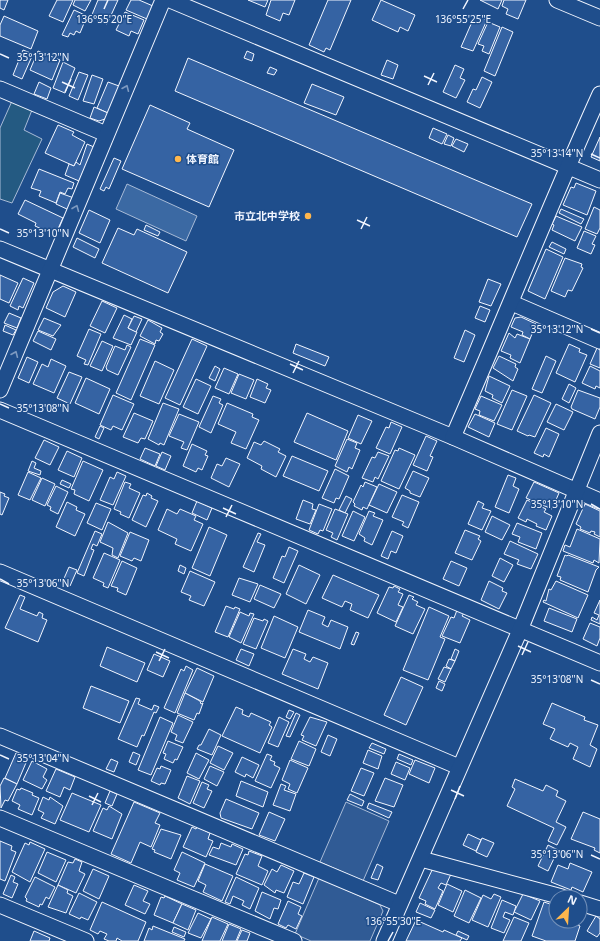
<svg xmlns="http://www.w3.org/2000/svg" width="600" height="941" viewBox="0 0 600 941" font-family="'Noto Sans','Noto Sans JP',sans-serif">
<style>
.green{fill:#245a82;stroke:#a8bbd7}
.parking{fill:#305b95;stroke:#a8bbd7}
.water{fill:#3b69a3;stroke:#a8bbd7}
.building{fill:#3563a3;stroke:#f2f6ff}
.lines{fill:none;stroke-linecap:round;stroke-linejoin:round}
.minor-casing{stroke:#f2f6ff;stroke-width:17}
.minor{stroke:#1f4e8c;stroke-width:15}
.oneway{stroke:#7e9ac0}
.ticks{fill:none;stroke:#f2f6ff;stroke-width:1.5}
.poi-dot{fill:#ffb74d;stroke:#1f4e8c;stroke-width:1.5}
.labels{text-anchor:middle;stroke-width:3;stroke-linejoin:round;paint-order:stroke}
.poi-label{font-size:11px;font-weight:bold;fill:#f2f6ff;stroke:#1f4e8c;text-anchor:start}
.ticks-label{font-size:10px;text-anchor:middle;fill:#f2f6ff;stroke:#1f4e8c;stroke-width:3;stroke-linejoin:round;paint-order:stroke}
</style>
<rect width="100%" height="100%" fill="#1f4e8c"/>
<path class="green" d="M12,101l20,9 -8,20 18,9 -30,64 -12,-4v-71z"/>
<g class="parking">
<path d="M346,802l43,19 -26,60 -43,-19z"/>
<path d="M319,878l61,27 3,6 -13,30h-59l-16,-7z"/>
</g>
<path class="water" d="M127,184l70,32 -11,25 -70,-32z"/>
<g class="building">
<path d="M0,0h8l-4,10 -4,-2z"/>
<path d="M57,0h16l-10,22 -14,-6z"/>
<path d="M75,0h16l-6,11 -12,-6z"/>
<path d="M98,0h20l-11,24 -16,-7z"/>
<path d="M131,0h8l14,6 -6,13 -21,-9z"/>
<path d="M248,0h20l-3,7z"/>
<path d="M271,0h24l-6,15 -6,-2 -3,8 -14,-6z"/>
<path d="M328,0h23l-21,50 -4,-2 -2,4 -15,-7z"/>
<path d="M381,0l34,15 -7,16 -8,-4 -2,5 -26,-12z"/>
<path d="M480,0h22l-4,9z"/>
<path d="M504,0h22l-8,19 -12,-5 2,-5 -6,-3z"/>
<path d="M74,10l13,6 -7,17 -4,-2 -2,4 -4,-2 -2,4 -6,-2z"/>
<path d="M125,12l19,8 -6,14 -7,-3 -2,5 -13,-6z"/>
<path d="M475,15l12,5 -14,31 -12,-4z"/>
<path d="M4,16l34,15 -7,18 -31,-13v-11z"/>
<path d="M488,22l12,5 -11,27 -7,-3 2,-5 -6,-2z"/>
<path d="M502,27l11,5 -18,44 -11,-5z"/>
<path d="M23,50l10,4 -11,25 -9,-4z"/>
<path d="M38,51l22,9 -8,20 -22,-10z"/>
<path d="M247,51l7,3 -2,7 -8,-3z"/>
<path d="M188,58l344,146 -15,33 -342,-146z"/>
<path d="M387,60l11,5 -5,14 -12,-4z"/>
<path d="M63,62l12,6 -10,25 -12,-5z"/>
<path d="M455,65l9,4 -4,9 5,2 -9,18 -13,-6z"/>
<path d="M270,67l7,3 -3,5 -7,-2z"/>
<path d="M79,72l9,3 -10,25 -9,-4z"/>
<path d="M92,75l11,4 -9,25 -11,-3z"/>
<path d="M482,77l10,5 -12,26 -13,-6 6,-13 3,1z"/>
<path d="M39,82l12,6 -4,11 -13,-5z"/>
<path d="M108,82l11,4 -11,27 -11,-5z"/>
<path d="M312,84l32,13 -8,18 -32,-12z"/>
<path d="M150,105l40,18 -3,6 47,21 -25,57 -87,-38z"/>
<path d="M94,107l14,6 -3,6 -6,2 -9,-3z"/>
<path d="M58,125l16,7 -2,3 13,7 -11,24 -29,-13z"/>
<path d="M433,128l14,6 -5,10 -13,-6z"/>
<path d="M448,135l6,3 -3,8 -7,-2z"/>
<path d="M600,137v24l-9,-4z"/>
<path d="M456,139l12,5 -4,8 -12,-6z"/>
<path d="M87,144l7,3 -15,34 -14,-6 4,-11 5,2 2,-4 4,3z"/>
<path d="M114,158l7,3 -12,28 -3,-2 -2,4 -4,-2z"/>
<path d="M39,169l35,14 -2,6 -4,-1 -3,6 -5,-2 -4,11 -17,-7 2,-5 -10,-3z"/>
<path d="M576,183l20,8 -9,24 -24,-10 8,-18 3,1z"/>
<path d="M60,193l14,5 -5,12 -13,-6z"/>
<path d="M25,200l38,18 -8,17 -20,-9 1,-3 -18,-9z"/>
<path d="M594,207l6,3v18l-3,6 -12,-5z"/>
<path d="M561,209l23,10 -3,5 -22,-11z"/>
<path d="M89,210l21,10 -10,23 -21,-10z"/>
<path d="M556,216l26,11 -7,14 -23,-11 2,-5 -2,-1z"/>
<path d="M146,225l14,7 -2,4 -14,-6z"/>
<path d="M118,228l16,7 3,-6 50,23 -19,41 -66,-30z"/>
<path d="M584,231l12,5 -4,8 3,1 -4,9 -14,-6z"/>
<path d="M77,238l22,11 -4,9 -22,-11z"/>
<path d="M552,242l14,7 -2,5 -15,-7z"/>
<path d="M546,249l17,8 -18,42 -17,-8z"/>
<path d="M565,258l17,6 -1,3 2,1 -11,23 -4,-1 -3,7 -14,-6z"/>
<path d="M0,275l18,8 -9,20 -9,-4z"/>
<path d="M23,278l11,5 -11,25 -4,-2 -1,4 -8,-4z"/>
<path d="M488,279l13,5 -10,22 -12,-4z"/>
<path d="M63,286l13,6 -11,25 -19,-9 7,-16z"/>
<path d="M102,301l15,7 -12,25 -15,-7z"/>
<path d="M480,306l10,4 -5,12 -10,-4z"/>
<path d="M9,313l12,5 -4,10 -13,-5z"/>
<path d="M124,315l8,4 -4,9 9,4 -6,13 -18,-7z"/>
<path d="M134,316l8,3 -6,13 -8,-4z"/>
<path d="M521,317l15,7 -6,15 -8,-4 1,-3 -12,-5 4,-9z"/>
<path d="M44,318l17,7 -8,11 -15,-6z"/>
<path d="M148,320l14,8 -2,4 3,2 -4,7 -3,-1 -1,4 -15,-8z"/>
<path d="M5,325l11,5 -3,5 -10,-4z"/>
<path d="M89,329l12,5 -13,31 -4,-1 2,-4 -9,-4z"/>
<path d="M465,330l10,5 -11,27 -10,-4z"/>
<path d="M38,331l18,8 -5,11 -18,-9z"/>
<path d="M509,333l6,5 2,-4 13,5 -10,24 -10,-5 1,-3 -10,-4z"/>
<path d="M140,339l15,6 -24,55 -15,-7z"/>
<path d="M192,339l15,7 -27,59 -15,-7z"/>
<path d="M102,341l11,5 -11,25 -12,-5z"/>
<path d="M296,344l33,13 -4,9 -32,-13z"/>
<path d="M569,344l11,5 -1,3 8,3 -12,27 -19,-9z"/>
<path d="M127,345l4,2 -13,28 -11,-5 -1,-3 9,-21 10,4z"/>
<path d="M597,348l3,2v18l-10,-4z"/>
<path d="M499,356l17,8 -1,3 3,2 -5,12 -20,-13z"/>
<path d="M546,356l10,5 -14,32 -10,-4z"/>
<path d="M27,357l11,5 -9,21 -11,-5z"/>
<path d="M51,359l15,7 -12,27 -21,-9 9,-20 6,3z"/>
<path d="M155,361l19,9 -15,34 -19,-8z"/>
<path d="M215,366l5,3 -5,12 -6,-3z"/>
<path d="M590,366l10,5v17l-4,-2 -1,3 -13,-6z"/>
<path d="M224,368l14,6 -9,20 -14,-6z"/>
<path d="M69,372l13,5 -12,27 -13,-6z"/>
<path d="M239,374l15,6 -8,19 -15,-6z"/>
<path d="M489,376l21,10 -8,17 -10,-5 1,-3 -8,-4z"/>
<path d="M86,378l24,11 -11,25 -24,-11z"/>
<path d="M196,379l15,7 -13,28 -15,-7z"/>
<path d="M257,379l11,5 -2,4 5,2 -6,13 -15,-6z"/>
<path d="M569,384l7,4 -7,15 -7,-4z"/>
<path d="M512,390l15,6 -15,34 -15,-6z"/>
<path d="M578,390l22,8v9l-5,12 -23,-10 -1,-2z"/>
<path d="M113,395l21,9 -12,26 -9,-4 -2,4 -11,-5z"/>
<path d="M534,395l17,8 -16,34 -6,-2 -1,1 -11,-5z"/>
<path d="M213,396l8,3 -2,4 4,2 -12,28 -12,-6z"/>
<path d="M481,396l21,9 -8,16 -15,-6 1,-4 -5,-2z"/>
<path d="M163,403l16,6 -15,36 -4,-2 -1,2 -11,-6z"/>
<path d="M227,403l26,11 -1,3 7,3 -13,29 -15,-6 5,-11 -18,-8z"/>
<path d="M556,404l17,8 -9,18 -17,-8z"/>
<path d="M134,413l19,8 -8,18 -4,-1 -3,5 -15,-6z"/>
<path d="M307,413l41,18 -12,29 -42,-18z"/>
<path d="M179,414l20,8 -12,28 -6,-2 3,-6 -15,-6z"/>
<path d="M475,414l20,9 -6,14 -21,-10z"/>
<path d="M358,415l14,6 -11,23 -13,-6z"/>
<path d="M391,422l11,5 -12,27 -14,-6 10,-21 3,1z"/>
<path d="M100,426l4,2 -5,11 -4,-2z"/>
<path d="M546,428l13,6 -10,23 -5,-3 -1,3 -9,-4z"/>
<path d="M426,436l11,5 -7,15 3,1 -6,14 -14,-6z"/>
<path d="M347,439l10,4 -2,5 5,2 -8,19 -3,-2 -2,5 -12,-6z"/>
<path d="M44,440l15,7 -9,18 -15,-7z"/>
<path d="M264,441l16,8 -2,3 8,4 -10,21 -15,-8 1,-3 -15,-8 7,-16 7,3z"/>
<path d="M192,444l15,7 -2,4 3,1 -6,14 -4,-2 -2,4 -13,-6z"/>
<path d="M145,448l15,6 -5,12 -15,-7z"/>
<path d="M399,448l16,7 -16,34 -18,-8 14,-31 3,1z"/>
<path d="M67,451l15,7 -8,19 -16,-7z"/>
<path d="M162,452l9,4 -6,14 -9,-4z"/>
<path d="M378,452l11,4 -11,23 -3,-2 -2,5 -11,-4 10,-21 3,1z"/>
<path d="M292,456l36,15 -9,20 -36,-15z"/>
<path d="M226,458l14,6 -11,23 -18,-9 6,-14 5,2z"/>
<path d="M32,461l4,2 -2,5 7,3 -1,4 -12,-4z"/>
<path d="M83,461l20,9 -14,31 -15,-7 1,-4 -4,-1z"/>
<path d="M335,469l14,7 -10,23 -3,-1 -2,5 -12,-5z"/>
<path d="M413,471l16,7 -9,19 -10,-4v-2l-5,-3z"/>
<path d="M28,472l13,6 -11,22 -12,-5z"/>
<path d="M117,472l9,4 -13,29 -13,-5 10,-23 4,2z"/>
<path d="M508,475l8,3 -3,8 6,3 -10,24 -14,-6z"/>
<path d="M42,478l13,6 -10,22 -13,-6z"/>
<path d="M62,480l9,4 -2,4 -9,-4z"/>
<path d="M125,482l6,2 -2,4 11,5 -11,25 -9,-4 1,-2 -7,-3z"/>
<path d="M365,482l12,5 -10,22 -4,-2 -1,3 -8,-4 1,-2 -2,-2 8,-17 2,2z"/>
<path d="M534,482l25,11 -7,16 -26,-11z"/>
<path d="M379,484l18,8 -10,21 -18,-8z"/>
<path d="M56,486l12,6 -10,22 -8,-4 1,-3 -4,-2z"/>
<path d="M0,492l5,2 -1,2 5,2 -7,17 -2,-1z"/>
<path d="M147,493l5,3 -1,2 7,3 -12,26 -14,-7 11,-25 3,1z"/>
<path d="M402,495l17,7 -11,26 -6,-3 2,-3 -12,-5z"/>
<path d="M346,496l6,3 -7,14 -6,-3z"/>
<path d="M303,500l10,4 -1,5 4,1 -6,14 -14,-5z"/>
<path d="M527,500l19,9 -2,3 8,4 -6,14 -10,-4 1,-2 -10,-5 -1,3 -8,-4z"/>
<path d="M197,501l15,7 -5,12 -15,-7z"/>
<path d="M478,501l6,3 -2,4 9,3 -9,19 -14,-6z"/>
<path d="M67,502l10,5 -1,3 9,4 -10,22 -19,-9z"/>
<path d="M96,503l15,6 -9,21 -15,-7z"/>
<path d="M319,504l13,5 -9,22 -3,-1 -2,4 -9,-4z"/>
<path d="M585,504l15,7v26l-6,-3 1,-2 -4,-1 -1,2 -10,-4 1,-2 -5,-3z"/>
<path d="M167,509l10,5 3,-5 16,7 -2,4 9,4 -12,27 -16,-7 2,-5 -19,-9z"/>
<path d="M335,509l13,5 -11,26 -6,-3 2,-4 -7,-3z"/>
<path d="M353,511l12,6 -11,24 -12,-5z"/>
<path d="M369,511l6,2 -2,3 10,4 -11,25 -8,-4 1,-3 -6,-4z"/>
<path d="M492,516l18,9 -8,15 -17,-8z"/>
<path d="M108,522l20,11 -10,25 -6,-3 1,-7 -13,-6z"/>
<path d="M517,523l25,10 -6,16 -18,-7 2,-5 -8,-3z"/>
<path d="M209,527l18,8 -17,41 -18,-8z"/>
<path d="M577,529l23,10 -1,24 -5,-3 -1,3 -30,-12 2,-6 5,2z"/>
<path d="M465,530l15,6 -2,3 3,2 -9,19 -17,-7z"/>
<path d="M95,531l7,3 -5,12 -4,-2 -2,5 3,1 -10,26 -7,-3z"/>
<path d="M392,531l11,5 -7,17 -5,-2 -3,8 -7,-3z"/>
<path d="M130,532l19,8 -8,21 -7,-3 -2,3 -12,-5z"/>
<path d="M258,533l3,1 -4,8 8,3 -11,27 -11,-5z"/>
<path d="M510,541l28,13 -7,15 -14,-5 2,-4 -15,-6z"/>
<path d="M289,547l9,4 -14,32 -11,-5 9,-22 3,1z"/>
<path d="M104,553l16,7 -12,28 -5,-2 1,-3 -11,-5z"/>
<path d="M565,555l2,1 1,-1 31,12 -3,3 -8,22 -28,-12 1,-3 -4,-1z"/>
<path d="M500,558l13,7 -9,17 -12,-6z"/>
<path d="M122,561l15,7 -11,27 -9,-4 1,-3 -7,-2z"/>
<path d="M451,561l16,7 -8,18 -16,-7z"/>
<path d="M180,565l6,3 -2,6 -6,-3z"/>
<path d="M299,565l21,10 -14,29 -20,-10z"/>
<path d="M69,567l8,3 -7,16 -8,-3z"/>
<path d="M190,571l25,11 -11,24 -15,-6 2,-4 -10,-4z"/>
<path d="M333,575l46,20 -11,23 -18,-8 2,-6 -7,-3 -3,6 -20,-9z"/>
<path d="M239,578l19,6 -8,18 -18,-7z"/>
<path d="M489,581l14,7 -1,3 5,2 -8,16 -18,-9z"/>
<path d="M556,581l32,14 -10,23 -35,-16 1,-2 2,1 3,-12 2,1z"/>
<path d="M260,585l21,9 -7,14 -20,-9z"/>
<path d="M394,586l6,3 -2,3 5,2 -5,11 5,2 -7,15 -19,-9 12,-26 4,1z"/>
<path d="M20,595l5,2 -5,12 17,7 2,-4 4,2 -1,4 5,2 -9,22 -33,-14z"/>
<path d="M409,595l5,2 -2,2 6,3 -2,3 9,4 -12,25 -18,-8z"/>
<path d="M600,600v24l-9,-4 1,-3 5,3 2,-5 -5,-2z"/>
<path d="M226,606l8,3 1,-2 5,2 -12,28 -13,-5z"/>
<path d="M429,607l20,9 -9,21 5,2 -17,41 -25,-10z"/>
<path d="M549,608l28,11 -5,13 -28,-11z"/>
<path d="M308,610l17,7 -3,7 6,3 3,-7 17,7 -8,22 -41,-17z"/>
<path d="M457,610l7,3 -2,3 8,4 -10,23 -18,-7 9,-19 3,1z"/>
<path d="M240,612l9,4 1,-3 4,1 -13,29 -12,-6z"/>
<path d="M274,616l24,11 -13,31 -24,-10z"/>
<path d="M254,618l9,3 1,-2 4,2 -12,28 -13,-5z"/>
<path d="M590,623l10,4v11l-3,8 -14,-7z"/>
<path d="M356,632l3,1 -5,12 -3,-1z"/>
<path d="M107,647l38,16 -8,19 -37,-16z"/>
<path d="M241,649l13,5 -5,12 -13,-6z"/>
<path d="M293,649l13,5 -2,5 6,3 3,-5 15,6 -10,26 -36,-15z"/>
<path d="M455,649l4,2 -4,10 -4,-2z"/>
<path d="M154,654l16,7 -7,16 -16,-7z"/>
<path d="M449,659l6,2 -4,8 -5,-3z"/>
<path d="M186,666l7,4 -18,43 -11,-5 17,-39 3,2z"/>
<path d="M444,667l7,2 -6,13 -7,-3z"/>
<path d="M197,668l17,8 -11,26 -18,-9z"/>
<path d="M401,677l22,10 -17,38 -22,-10z"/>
<path d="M439,681l6,3 -3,7 -6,-3z"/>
<path d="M91,686l38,15 -9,22 -37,-15z"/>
<path d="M185,693l15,8 1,3 2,-1 -4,11 -2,-1 -3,7 -17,-7z"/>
<path d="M136,698l4,1 -2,5 14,6 2,-5 5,2 -3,6 -2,-1 -10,24 -2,-1 -5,12 -19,-8z"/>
<path d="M552,703l33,14 -1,3 14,5 -8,20 7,4 -7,18 -17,-8 5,-12 -8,-4 -2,4 -18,-8 5,-10 -12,-5z"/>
<path d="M236,707l7,3 -1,4 7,3 2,-4 20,9 -2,3 3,2 -12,26 -38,-17z"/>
<path d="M289,710l5,2 -4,7 -4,-2z"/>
<path d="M296,713l4,2 -10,22 -4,-1z"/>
<path d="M178,715l15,7 -10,21 -8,-3 2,-5 -6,-3z"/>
<path d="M160,717l13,6 -22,52 -13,-5z"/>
<path d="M279,717l10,5 -11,25 -10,-4z"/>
<path d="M310,717l17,5 -11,24 -14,-6 2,-4 -3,-1z"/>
<path d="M209,729l12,6 -9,20 -15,-6 2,-4h2z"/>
<path d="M328,735l9,4 -7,17 -9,-4z"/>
<path d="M168,741l15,6 -6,13 -2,-1 -2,4 -9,-4 2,-5 -3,-1z"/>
<path d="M299,741l17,8 -7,17 -18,-7z"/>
<path d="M372,743l14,6 -2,5 -15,-6z"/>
<path d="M218,746l15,7 -9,17 -14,-7z"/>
<path d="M368,750l14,6 -4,13 -15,-6z"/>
<path d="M133,752l7,3 -4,10 -7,-3z"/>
<path d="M16,753l12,5 -11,26 -12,-6z"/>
<path d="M196,753l13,7 -10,19 -12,-6z"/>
<path d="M267,754l5,2 -2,4 5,2 -1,3 6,3 -9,20 -16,-7z"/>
<path d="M399,754l14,6 -2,5 -14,-6z"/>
<path d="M242,757l17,8 -6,13 -7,-4 -1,3 -10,-5z"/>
<path d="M111,759l7,3 -4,10 -8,-3z"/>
<path d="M290,760l18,8 -11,25 -9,-4 2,-5 -8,-4z"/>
<path d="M415,760l20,8 -6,15 -20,-9z"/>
<path d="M32,761l15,8 -4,8 4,3 -5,9 -19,-9z"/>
<path d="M396,762l14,6 -5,12 -14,-6z"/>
<path d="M161,766l10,4 -6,14 -4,-1 -1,2 -9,-4 6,-13 3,1z"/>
<path d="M210,766l14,6 -7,14 -13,-7z"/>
<path d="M361,768l13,5 -10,23 -13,-5z"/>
<path d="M56,769l19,8 -5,13 -6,-3 -4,10 -14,-6z"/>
<path d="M187,776l13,5 -10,23 -12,-6z"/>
<path d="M4,778l13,6 -9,17 -3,-1 -4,8 -1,-22z"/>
<path d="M385,778l18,7 -9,22 -19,-6z"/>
<path d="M515,779l28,12 3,-6 12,6 -2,5 10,5 -10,21 10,5 -9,18 -9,-4 6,-13 -47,-22 8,-17 -3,-2z"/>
<path d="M241,781l27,11 -5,15 -27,-11z"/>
<path d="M202,782l7,3 -2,4 5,2 -8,17 -11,-5z"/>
<path d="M281,784l5,2 -2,4 12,4 -6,17 -17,-6z"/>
<path d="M21,788l12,5 -1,2 7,3 -7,17 -14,-6 2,-4 -8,-4 5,-12 3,1z"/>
<path d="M110,791l7,3 -5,12 -7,-3z"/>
<path d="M72,793l29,12 -12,27 -29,-12z"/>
<path d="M350,794l14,7 -2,5 -15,-6z"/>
<path d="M43,797l6,3 1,-3 13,9 -8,18 -14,-6 3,-5 -6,-3z"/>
<path d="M226,799l33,14 -7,16 -31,-11 -1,-5z"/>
<path d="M134,802l26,11 -5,10 5,2 -9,22 -11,-5 -9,21 -20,-9z"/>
<path d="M369,803l23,9 -3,6 -22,-10z"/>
<path d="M109,806l13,8 -10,25 -19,-8 10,-23 4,2z"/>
<path d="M269,812l16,7 -10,22 -16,-6z"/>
<path d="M583,812l17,7v34l-6,-3 1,-2 -24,-9z"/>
<path d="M192,827l4,2 1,-2 13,6 -2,6 5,2 -7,16 -23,-10z"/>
<path d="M161,829l20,6 -10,24 -17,-7 1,-2 -3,-1z"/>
<path d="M468,834l13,6 -5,11 -13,-6z"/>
<path d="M482,838l12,5 -7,14 -11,-5z"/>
<path d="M0,841l12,5 -1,4 5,2 -11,29 -5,-2z"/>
<path d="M30,842l15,7 -15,33 -18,-10 13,-29 4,2z"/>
<path d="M221,843l10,4 1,-3 11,5 -7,16 -27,-10 4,-8 6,2z"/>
<path d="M548,845l10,5 -10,21 -10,-5z"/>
<path d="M249,851l13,5 -4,10 10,5 -6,14 -26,-11 9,-20 3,1z"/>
<path d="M47,852l19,8 -10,22 -18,-9z"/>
<path d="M182,852l23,11 -11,24 -17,-7 3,-7 -6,-3z"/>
<path d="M75,859l7,3 -3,9 6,3 -9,19 -18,-8 10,-23 5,1z"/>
<path d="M570,863l22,9 -9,20 -11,-5 -1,3 -20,-8 7,-17 10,4z"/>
<path d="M205,864l28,12 -11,25 -19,-9 3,-7 -8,-4z"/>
<path d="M377,864l6,3 -5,13 -7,-2z"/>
<path d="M281,865l13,6 -10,22 -8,-3 -1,3 -11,-8 8,-16 5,3z"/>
<path d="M433,868l7,4 1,-2 10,4 -5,11 -5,-2 -3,5 5,3 -8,18 -10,-5 1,-3 -7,-3z"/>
<path d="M93,869l16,7 -10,23 -16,-8z"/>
<path d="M304,873l10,4 -11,27 -16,-7 6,-15 6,2z"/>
<path d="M11,875l4,2 -2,5 5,2 -6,14 -9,-4z"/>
<path d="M35,877l20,10 -6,12 -3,-2 -4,8 -2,-1 -1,3 -13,-6 1,-2 -2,-2z"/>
<path d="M236,877l23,11 -9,21 -8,-4 2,-4 -11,-5 -3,8 -5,-2z"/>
<path d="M447,884l15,7 -9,21 -15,-7z"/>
<path d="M58,885l10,5 -1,3 6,3 -7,17 -18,-6z"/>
<path d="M134,885l14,6 -5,10 7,3 -5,10 -20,-9z"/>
<path d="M465,890l16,8 -12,25 -15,-7z"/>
<path d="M262,892l19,8 -3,9 -4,-1 -4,11 -15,-8z"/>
<path d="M79,893l18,9 -9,18 -7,-3 -1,2 -11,-5z"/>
<path d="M494,894l7,3 -13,30 -16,-7 11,-25 8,4z"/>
<path d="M523,894l17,7 -9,19 -17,-8z"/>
<path d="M165,896l17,8 -9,19 -19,-8 7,-18 3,1z"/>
<path d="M502,900l14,6 -3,9 -8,-3 -2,5 7,3 -6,13 -13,-5z"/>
<path d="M288,901l13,6 -3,7 4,2 -6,13 -8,-4 -2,3 -8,-4z"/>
<path d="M102,902l44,20 -8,19h-16l-5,-3 -1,3h-7l-5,-2 3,-5 -7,-3 -2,3 -8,-4z"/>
<path d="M544,902l12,4v15h17v2l7,3 -5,15h-29l-14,-5z"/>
<path d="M420,903l15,7 -4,8 -15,-6z"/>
<path d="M182,904l14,6 -8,20 -15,-7z"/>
<path d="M198,913l13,6 -10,19 -13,-5z"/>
<path d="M596,916l4,3v14l-3,4 -10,-6z"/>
<path d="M212,917l16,7 -8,17h-18z"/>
<path d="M514,917l15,6 -8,18h-18z"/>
<path d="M416,920l27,12 1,-2 18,8 -2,3h-54z"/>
<path d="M229,924l12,5 -5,12h-14z"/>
<path d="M153,926l32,13 -1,2h-40l5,-13 3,2z"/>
<path d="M174,927l12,5 -2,5 -12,-5z"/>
<path d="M242,930l8,3 -3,8h-10z"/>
<path d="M34,931l16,7 -1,3h-19z"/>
<path d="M458,931l11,5 -2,4 -11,-5z"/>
</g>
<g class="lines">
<defs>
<g id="minor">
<path d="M170,0l430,180"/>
<path d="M557,0l43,18"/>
<path d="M0,89l106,45"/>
<path d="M0,249l453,188 147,64"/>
<path d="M512,303l88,38"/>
<path d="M0,390l163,-390"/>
<path d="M0,410l600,253"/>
<path d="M453,437c50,-114 96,-230 147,-343"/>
<path d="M0,572l459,195"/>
<path d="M0,736l399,168"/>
<path d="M0,818l294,123"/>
<path d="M421,859l141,38"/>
<path d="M580,903l20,6"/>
<path d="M0,905l86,36"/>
<path d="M384,941l136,-311 80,-197"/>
</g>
</defs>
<use href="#minor" class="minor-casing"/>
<use href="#minor" class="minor"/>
</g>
<defs><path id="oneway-chevron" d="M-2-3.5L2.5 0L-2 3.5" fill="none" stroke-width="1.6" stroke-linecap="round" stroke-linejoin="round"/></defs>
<g class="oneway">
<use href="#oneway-chevron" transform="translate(126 88) rotate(-67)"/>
<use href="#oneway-chevron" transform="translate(76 208) rotate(-68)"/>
<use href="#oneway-chevron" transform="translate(15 354) rotate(-67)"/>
</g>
<path class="ticks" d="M104,9l4,-9M463,9l5,-9M0,54l9,4M424,76l13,6M62,82l13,6M428,85l6,-12M65,92l6,-13M591,154l9,4M357,220l13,6M0,229l9,4M361,229l6,-12M591,329l9,4M290,364l13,6M293,373l6,-12M0,404l9,4M591,504l9,5M223,508l13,6M226,517l6,-12M0,579l9,5M518,646l13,6M156,652l13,6M522,655l6,-13M159,661l6,-12M591,680l9,4M0,755l9,4M451,790l13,6M89,796l12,6M455,799l5,-13M92,805l6,-12M591,855l9,4M388,941l5,-9"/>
<g class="poi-dot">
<circle cx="178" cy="159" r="4"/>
<circle cx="308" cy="216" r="4"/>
</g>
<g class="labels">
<g class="poi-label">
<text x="186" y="163">体育館</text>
<text x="300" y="220" text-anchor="end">市立北中学校</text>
</g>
</g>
<g class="ticks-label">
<text x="104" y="23">136°55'20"E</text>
<text x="463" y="23">136°55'25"E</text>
<text x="43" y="61">35°13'12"N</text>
<text x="557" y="157">35°13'14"N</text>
<text x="43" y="237">35°13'10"N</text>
<text x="557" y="333">35°13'12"N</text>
<text x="43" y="412">35°13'08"N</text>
<text x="557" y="508">35°13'10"N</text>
<text x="43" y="587">35°13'06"N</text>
<text x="557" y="683">35°13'08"N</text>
<text x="43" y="762">35°13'04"N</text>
<text x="557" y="858">35°13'06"N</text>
<text x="393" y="925">136°55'30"E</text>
</g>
<g transform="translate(568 909) rotate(25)"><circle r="19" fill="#1f4e8c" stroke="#7391ba"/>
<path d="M0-3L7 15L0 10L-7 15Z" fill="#ffb74d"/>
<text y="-6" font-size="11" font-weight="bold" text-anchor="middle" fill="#f2f6ff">N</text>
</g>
</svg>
